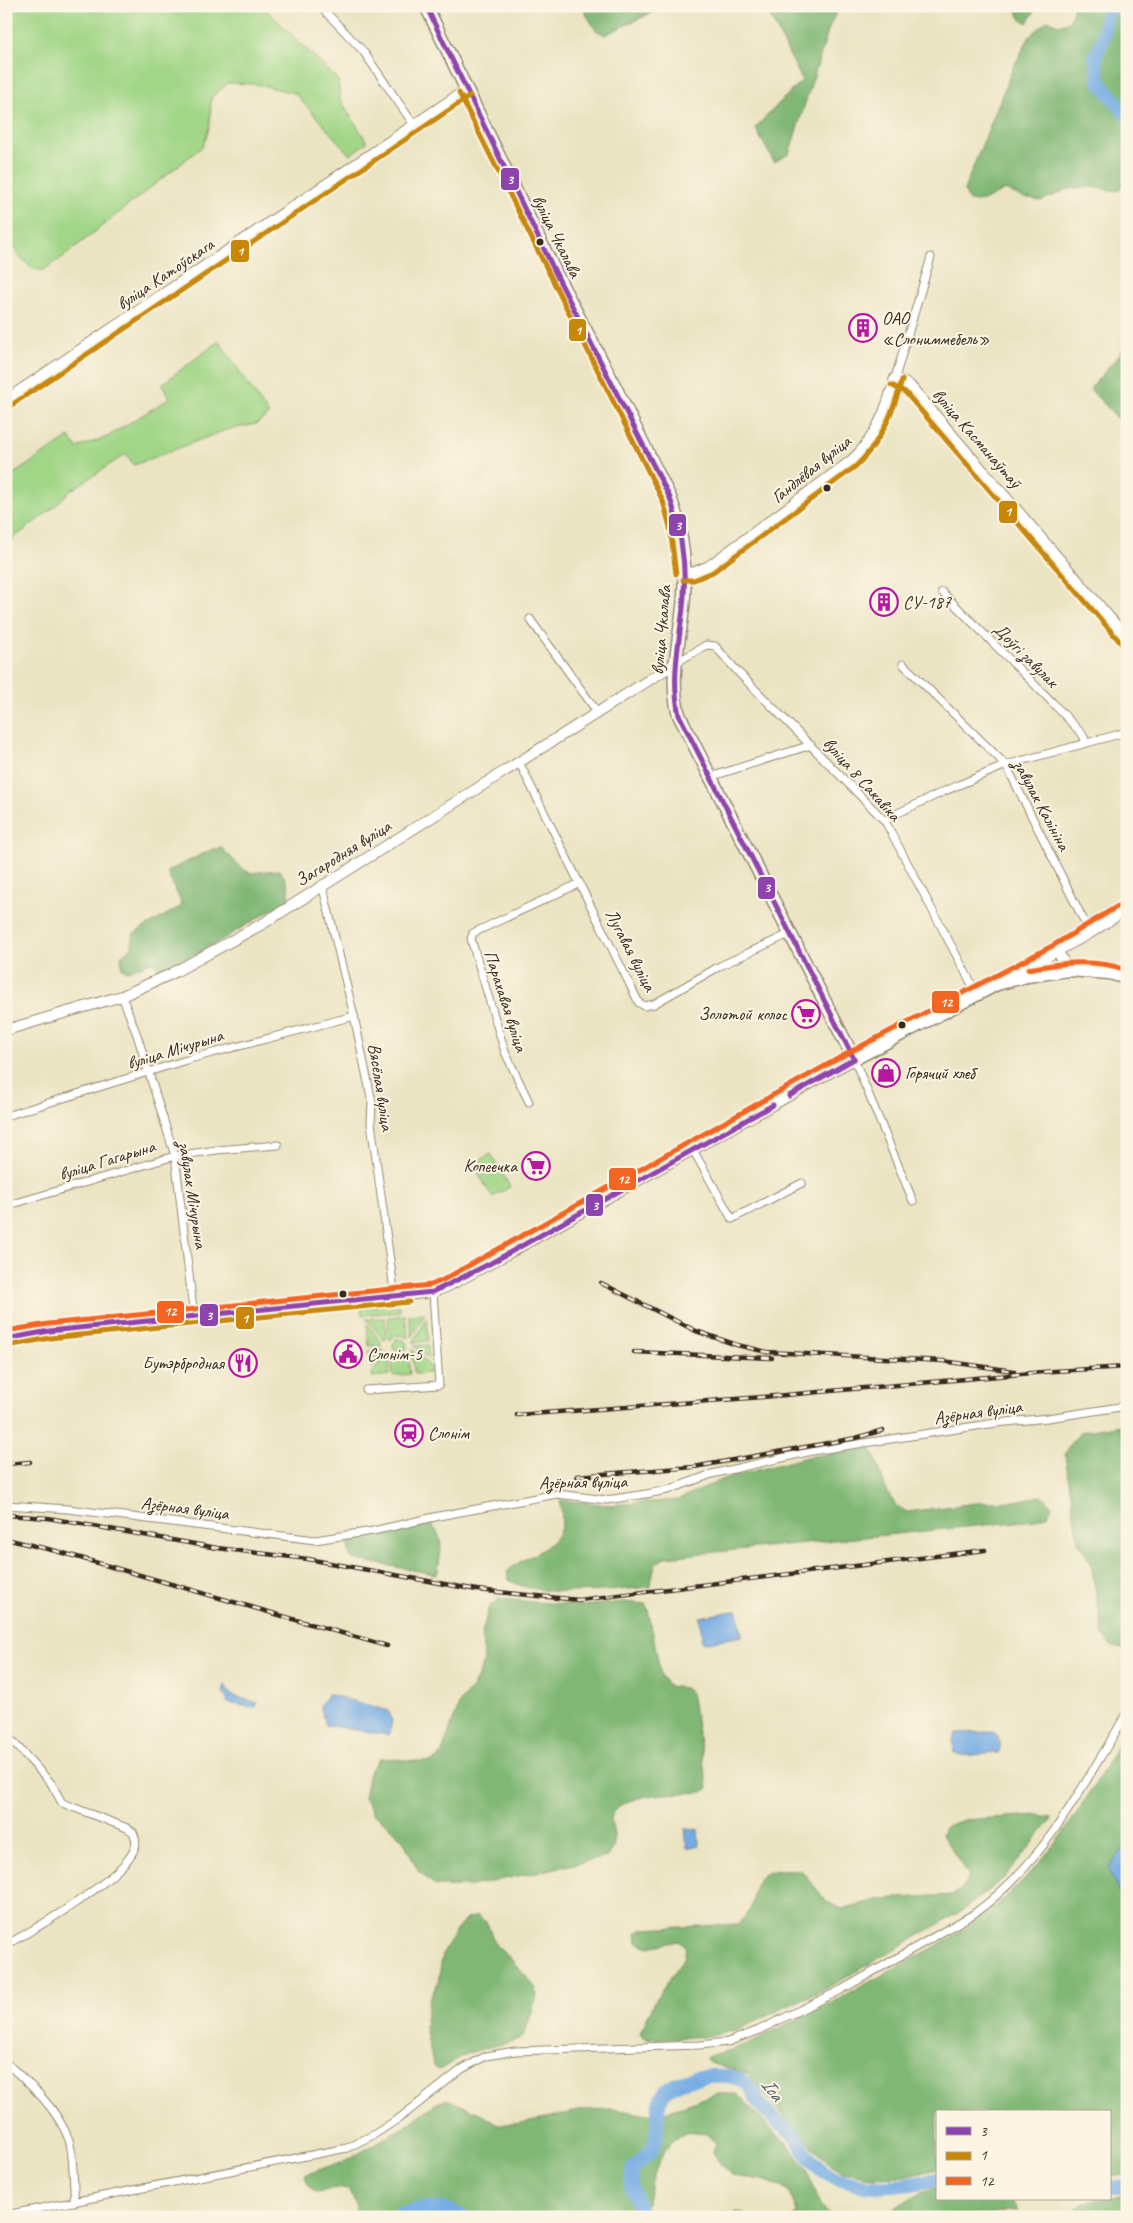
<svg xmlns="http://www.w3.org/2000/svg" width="1133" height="2223" viewBox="0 0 1133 2223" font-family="Caveat,sans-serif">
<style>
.green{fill:#a1d687;stroke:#6e8052}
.forest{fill:#80b774;stroke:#5e7049}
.water{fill:#75ace4;stroke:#586b81}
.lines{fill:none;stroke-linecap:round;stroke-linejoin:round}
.river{stroke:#75ace4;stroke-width:14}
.street-casing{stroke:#938770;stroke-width:9}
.secondary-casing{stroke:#938770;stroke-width:12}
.highway-casing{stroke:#938770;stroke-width:15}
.street{stroke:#fff;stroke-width:7}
.secondary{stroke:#fff;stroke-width:10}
.highway{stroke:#fff;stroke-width:12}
.rail-casing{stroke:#3b2a1e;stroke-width:4.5}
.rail{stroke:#fcf5e5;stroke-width:2.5;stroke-dasharray:8;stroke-linecap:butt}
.bus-1-casing{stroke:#fcf5e5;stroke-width:9}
.bus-2-casing{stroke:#fcf5e5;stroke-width:9}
.bus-3-casing{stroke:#fcf5e5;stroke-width:9}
.bus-1{stroke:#8e44ad;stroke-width:5}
.bus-2{stroke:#c88708;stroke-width:5}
.bus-3{stroke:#f26522;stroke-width:5}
.bus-dot{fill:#3b2a1e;stroke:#fcf5e5;stroke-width:2}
.labels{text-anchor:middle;stroke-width:4;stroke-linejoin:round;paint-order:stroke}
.street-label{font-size:18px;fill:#3b2a1e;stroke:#fcf5e5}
.poi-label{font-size:18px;fill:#3b2a1e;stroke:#fcf5e5;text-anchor:start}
.water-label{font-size:19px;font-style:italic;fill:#4f5863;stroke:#fcf5e5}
.line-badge{stroke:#fcf5e5;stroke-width:2}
.badge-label{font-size:14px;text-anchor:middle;font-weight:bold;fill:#fff}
</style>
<rect width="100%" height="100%" fill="#fcf5e5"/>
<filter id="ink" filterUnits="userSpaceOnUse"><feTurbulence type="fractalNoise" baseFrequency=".02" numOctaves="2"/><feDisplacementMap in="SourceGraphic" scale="10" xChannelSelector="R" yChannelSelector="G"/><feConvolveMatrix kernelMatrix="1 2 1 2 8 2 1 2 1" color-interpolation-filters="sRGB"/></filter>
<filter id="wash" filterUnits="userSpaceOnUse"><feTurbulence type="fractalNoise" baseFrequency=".0096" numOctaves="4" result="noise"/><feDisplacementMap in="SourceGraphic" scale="20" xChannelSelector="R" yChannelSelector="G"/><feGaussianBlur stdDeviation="1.12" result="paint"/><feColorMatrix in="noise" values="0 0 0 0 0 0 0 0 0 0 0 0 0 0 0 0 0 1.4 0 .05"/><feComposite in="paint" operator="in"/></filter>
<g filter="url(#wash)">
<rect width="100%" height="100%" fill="#ebe4c3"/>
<g class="green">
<path d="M6,6h256l76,74 2,19 27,43 -17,13 -55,-62 -39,-9 -28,-1 -17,15 -1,27 -7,21 -140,111 -20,13 -11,-1 -22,-23 -4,2z"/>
<path d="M219,341l50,74 -13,9 -30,6 -92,35 -8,-11 -56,37 -17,17 -47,36v-65l63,-42 8,11 30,-11 63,-39 -8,-14z"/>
<path d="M491,1154l19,33 -18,10 -19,-33z"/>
<path d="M391,1304l8,2 1,6 -38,3 -1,-7z"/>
<path d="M425,1313l-13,24 -3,-22z"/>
<path d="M405,1315l3,24 -3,-3 -8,-1 -7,5 -2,-23z"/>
<path d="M385,1318l2,20 -3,2 -18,-21z"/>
<path d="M427,1318l1,23 -15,2z"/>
<path d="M367,1324l15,19 -1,3h-12z"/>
<circle cx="400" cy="1346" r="7"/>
<path d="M428,1345l1,14 -15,-13z"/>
<path d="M412,1349l17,16 1,8 -16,1z"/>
<path d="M384,1350l-12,18 -3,-17z"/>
<path d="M388,1352l2,23 -18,2v-4z"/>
<path d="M408,1353l2,21 -17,2 -2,-22c6,7 12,5 17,-1z"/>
</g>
<g class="forest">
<path d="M594,6h72l-61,29 -9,-5 -12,-19z"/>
<path d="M765,6h74l-10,22 -40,126 -15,8 -19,-34 47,-48z"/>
<path d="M1016,6h22l-11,17 -8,-6z"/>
<path d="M1074,6h30l23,21v150l-4,8 -5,6 -26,-4 -24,2 -27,12 -17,-3 -19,-8 -22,11h-14l-5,-11 48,-120 18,-34 18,-16 10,5 12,-4z"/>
<path d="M1127,341v79l-4,4 -33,-35 29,-34z"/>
<path d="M222,848l19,20 9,5 29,-3c9,11 11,17 9,30l-80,48 -49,22 -5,-9 -26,10 -6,-3 -1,-12 11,-9 1,-13 47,-27 1,-5 -13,-27v-4l45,-22z"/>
<path d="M1127,1424v226l-16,-4 -8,-10 -12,-73 -13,-22 -13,-86 5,-11 11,-12z"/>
<path d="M871,1449c13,22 10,50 36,63l70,-9 38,-2 26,-5 5,3 6,7 -4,9 -13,5 -370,37 -10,8 -5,22c-34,3 -113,12 -141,-7l-2,-8c15,-16 48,-21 54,-45 2,-8 0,-19 -1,-27l49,5 69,-5 46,-21 83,-22z"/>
<path d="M431,1525c15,13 9,29 7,47l-3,2 -83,-15 -3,-5 -1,-10 5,-5z"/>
<path d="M499,1599l85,7 40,-4 21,2 3,5 13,67 8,10 15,2 7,5 17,95 -5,4c-21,2 -89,-1 -92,27 0,8 5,16 3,23 0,5 -5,11 -7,15l-136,29h-35l-17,-14 -16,-32 -11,-12 -19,-14 -9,-16 5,-26 11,-14 49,4 11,-5 20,-55 13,-15 11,-25 -2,-29 7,-26z"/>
<path d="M1127,1728v116l-19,25 13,27h6v279l-18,2v-65h-172v57l-29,7 -37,1 -28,-5 -19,-13 -56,-60 -19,-25 -40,-11 -3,-5c10,-6 22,-6 33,-11 24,-10 48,-23 72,-34 26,-13 51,-27 77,-41 38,-20 79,-41 112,-70 56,-48 92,-110 127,-174z"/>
<path d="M1037,1815l14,2v4l-46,56 -42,33 -136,78 -92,42 -22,6 -63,3 -7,-2 -3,-4 16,-34 28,-41 2,-11 -7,-6 -31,6 -11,-5 -1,-9 7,-4 94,-5c34,-25 -6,-58 64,-54l26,32 14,7 40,-10 71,-4 10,-6 7,-13 -27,-41 4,-9 18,-6z"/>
<path d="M478,1916l9,7 9,23 13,11 26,30 2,8 -12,38 -4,6 -53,14 -29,17 -6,-6 -8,-38 4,-27 9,-16 5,-30 12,-21 11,-13z"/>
<path d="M715,2094h21l10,8c18,24 48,43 62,70 8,15 9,38 27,45h-41l3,-6 -9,-21c-8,-3 -17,-8 -26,-10 -29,-5 -32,1 -49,-28l3,-9 -11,-10c-5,-1 -13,-2 -19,-1 -26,10 -34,49 -40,72l-19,9 -2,4h-269v-12l-6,-15 -14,-2 -19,5 -9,-7 -3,-11 46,-17 56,-33 28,-21 12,-5 35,15 15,10h19l68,-14 29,-1 30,5 27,-3z"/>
<path d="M932,2188h5v11h69l10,7 1,5 -67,6h-93l30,-4 30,-19z"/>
<path d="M1127,2195v22h-61l18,-15z"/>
<path d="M739,2212l11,5h-45z"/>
</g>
<g class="water">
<path d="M1104,6h23v21z"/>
<path d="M738,1610l4,26 -40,7 -2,-26z"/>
<path d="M225,1685l6,10 27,8 -3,5 -27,-5 -5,-12z"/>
<path d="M328,1694l61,17 3,10 -3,14 -64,-10 -5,-20z"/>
<path d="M994,1732l4,4 2,13 -2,4 -38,3 -6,-3 -1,-14 4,-6z"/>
<path d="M685,1828l13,1 1,16 -12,3z"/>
<path d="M1127,1844v52l-6,1 -13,-28z"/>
</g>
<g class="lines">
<g class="river">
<path d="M1107,6l-4,34 -8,16 4,25 28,35"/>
<path d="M1109,2187h18"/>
<path d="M394,2217c25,-10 44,-14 69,0"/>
<path d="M642,2217l-11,-31 2,-18c9,-8 20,-16 23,-29 3,-15 -2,-36 10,-48 10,-9 22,-12 35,-14 16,-2 38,-4 50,11 4,5 6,14 11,19 9,12 22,17 31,28 9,10 16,25 26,33 33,25 81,20 118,11"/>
</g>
</g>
</g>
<g filter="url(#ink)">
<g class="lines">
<defs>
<g id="street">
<path d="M320,6l43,45 51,74"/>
<path d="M895,378l36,-121"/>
<path d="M942,592l110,110 31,33 3,8"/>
<path d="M530,619l68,94"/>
<path d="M676,663l30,-18 9,1 22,25 148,150 92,173"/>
<path d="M903,664l103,101 84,168"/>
<path d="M519,762l120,241 6,3 9,-2 66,-38 69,-32"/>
<path d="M710,777l101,-32"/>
<path d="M885,821l13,-8 49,-23 59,-25 121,-33"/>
<path d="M322,884l32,132 18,86 -1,21 24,174"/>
<path d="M122,996l15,39 38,121 19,161"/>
<path d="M854,1059l59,142"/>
<path d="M529,1102l-24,-50 -34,-113 2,-6 107,-50"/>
<path d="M6,1116l187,-58 161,-42"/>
<path d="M693,1150l39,69 70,-36"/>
<path d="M6,1206l169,-50 42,-6 61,-5"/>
<path d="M366,1390l73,-5 -6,-93"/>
<path d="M6,1505l62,4 247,31 58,-9 66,-15 118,-22 50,6 39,-6 22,-4 44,-16 100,-23 184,-28 52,-5 79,-12"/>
<path d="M6,1734l45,49 11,20 65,25 6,4c2,4 4,9 2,15 -9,30 -100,82 -129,98"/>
<path d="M6,2063c25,22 51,45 63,77 5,15 4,45 6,62"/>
<path d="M6,2215l341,-67 28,-14 26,-17 61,-48 24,-13 29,-5 185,-6 28,-3 31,-12 82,-40 131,-75c54,-38 89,-91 122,-147 11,-18 23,-37 33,-56"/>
</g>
<g id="secondary">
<path d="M6,400l460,-310"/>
<path d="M683,573h9l17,-7 142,-105c25,-22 36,-52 44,-83l15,8 217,252"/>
<path d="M1058,952l10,18"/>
<path d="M1009,977l81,-44 37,-24"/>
<path d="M6,1030l116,-34 49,-22 93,-51 412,-260"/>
<path d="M6,1339l43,-8 202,-19 182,-20 13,-5 45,-24 363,-204"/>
</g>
<path id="highway" d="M426,6l131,270 51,97 62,125c13,33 17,75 13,110 -4,35 -14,72 -4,107l175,344 143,-75 30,-8 41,-6 41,3 18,5"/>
</defs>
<use href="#street" class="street-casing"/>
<use href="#secondary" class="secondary-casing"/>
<use href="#highway" class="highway-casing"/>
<use href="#street" class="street"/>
<use href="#secondary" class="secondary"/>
<use href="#highway" class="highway"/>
<defs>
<g id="rail">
<path d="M601,1283l95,48 41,14 30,7 176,9 71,10"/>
<path d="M634,1352l138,6"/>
<path d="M517,1415l246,-18 291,-26 73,-4"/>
<path d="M6,1464l24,-2"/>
<path d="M577,1476l117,-9 162,-29 27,-8"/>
<path d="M6,1515l42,3 169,30 91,11 169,31 102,10 406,-50"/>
<path d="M6,1539l50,12 331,95"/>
</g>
</defs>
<use href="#rail" class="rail-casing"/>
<use href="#rail" class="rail"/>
<defs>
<g id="bus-1">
<path d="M426,6l131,270 113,222c12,35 17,73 13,110 -4,36 -12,70 -4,107l175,344"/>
<path d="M789,1096l65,-37"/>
<path d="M6,1339l43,-8 384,-39 58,-29 282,-158"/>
</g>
<g id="bus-2">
<path d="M459,93l204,408 7,26 6,47"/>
<path d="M891,385l14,7 216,251"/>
<path d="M10,406l460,-310"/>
<path d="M683,580h11l19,-8 143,-106c25,-24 37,-53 46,-86"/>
<path d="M7,1346l43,-8 359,-36"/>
</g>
<g id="bus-3">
<path d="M1028,969c33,-6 66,-11 99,1"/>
<path d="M6,1331l42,-7 383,-39 12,-5 407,-228 204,-107 69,-42"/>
</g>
</defs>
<use href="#bus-1" class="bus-1-casing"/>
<use href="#bus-2" class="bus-2-casing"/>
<use href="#bus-3" class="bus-3-casing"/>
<use href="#bus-1" class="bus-1"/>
<use href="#bus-2" class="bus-2"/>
<use href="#bus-3" class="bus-3"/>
</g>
</g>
<defs>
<symbol id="building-ring" viewBox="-11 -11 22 22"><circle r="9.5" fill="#fcf5e5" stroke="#b5179e" stroke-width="1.5"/><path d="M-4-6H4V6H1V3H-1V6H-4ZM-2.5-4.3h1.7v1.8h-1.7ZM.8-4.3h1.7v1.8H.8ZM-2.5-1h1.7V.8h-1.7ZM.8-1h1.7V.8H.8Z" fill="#b5179e"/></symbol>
<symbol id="supermarket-ring" viewBox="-11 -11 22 22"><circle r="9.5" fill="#fcf5e5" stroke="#b5179e" stroke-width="1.5"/><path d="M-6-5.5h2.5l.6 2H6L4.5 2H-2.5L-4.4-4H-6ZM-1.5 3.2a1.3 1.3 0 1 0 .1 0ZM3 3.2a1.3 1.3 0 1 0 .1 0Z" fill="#b5179e"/></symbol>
<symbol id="shop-ring" viewBox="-11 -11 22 22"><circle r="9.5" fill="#fcf5e5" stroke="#b5179e" stroke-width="1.5"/><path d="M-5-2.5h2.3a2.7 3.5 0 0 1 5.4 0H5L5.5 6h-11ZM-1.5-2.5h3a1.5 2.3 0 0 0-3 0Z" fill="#b5179e"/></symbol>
<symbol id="civic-ring" viewBox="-11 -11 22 22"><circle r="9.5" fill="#fcf5e5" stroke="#b5179e" stroke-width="1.5"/><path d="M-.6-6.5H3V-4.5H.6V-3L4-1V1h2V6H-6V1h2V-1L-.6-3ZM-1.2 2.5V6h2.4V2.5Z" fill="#b5179e"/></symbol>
<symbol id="restaurant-ring" viewBox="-11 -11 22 22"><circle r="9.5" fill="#fcf5e5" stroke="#b5179e" stroke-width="1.5"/><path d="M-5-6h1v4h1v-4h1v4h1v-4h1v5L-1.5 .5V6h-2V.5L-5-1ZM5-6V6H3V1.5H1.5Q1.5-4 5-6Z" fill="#b5179e"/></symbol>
<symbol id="station-ring" viewBox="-11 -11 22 22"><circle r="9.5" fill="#fcf5e5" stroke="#b5179e" stroke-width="1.5"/><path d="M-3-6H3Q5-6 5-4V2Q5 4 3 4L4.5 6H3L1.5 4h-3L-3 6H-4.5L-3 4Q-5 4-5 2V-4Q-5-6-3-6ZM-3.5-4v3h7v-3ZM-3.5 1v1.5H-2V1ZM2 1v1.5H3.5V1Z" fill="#b5179e"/></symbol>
</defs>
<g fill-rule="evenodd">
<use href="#building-ring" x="847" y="312" width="32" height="32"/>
<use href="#building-ring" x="868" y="586" width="32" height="32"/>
<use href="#supermarket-ring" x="790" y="998" width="32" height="32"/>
<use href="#shop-ring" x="870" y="1057" width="32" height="32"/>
<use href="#supermarket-ring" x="520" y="1150" width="32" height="32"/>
<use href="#civic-ring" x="332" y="1338" width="32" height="32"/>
<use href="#restaurant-ring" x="227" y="1347" width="32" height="32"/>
<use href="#station-ring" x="393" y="1417" width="32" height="32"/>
</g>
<g class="bus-dot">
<circle cx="540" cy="242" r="4.5"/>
<circle cx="827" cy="488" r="4.5"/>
<circle cx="902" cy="1025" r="4.5"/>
<circle cx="343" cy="1294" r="4.5"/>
</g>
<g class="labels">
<g class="street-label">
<text transform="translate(557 236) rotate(64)" y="6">вуліца Чкалава</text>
<text transform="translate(165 274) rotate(-34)" y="6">вуліца Катоўскага</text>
<text transform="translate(977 438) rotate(49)" y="6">вуліца Касманаўтаў</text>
<text transform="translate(811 469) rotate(-39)" y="6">Гандлёвая вуліца</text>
<text transform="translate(661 630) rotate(-85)" y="6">вуліца Чкалава</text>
<text transform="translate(1026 655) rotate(45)" y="6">Доўгі завулак</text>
<text transform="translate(862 779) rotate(48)" y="6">вуліца 8 Сакавіка</text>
<text transform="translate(1042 805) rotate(62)" y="6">завулак Калініна</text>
<text transform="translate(343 853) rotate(-32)" y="6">Загародняя вуліца</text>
<text transform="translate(631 950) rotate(63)" y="6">Лугавая вуліца</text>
<text transform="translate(506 1001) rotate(72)" y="6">Парахавая вуліца</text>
<text transform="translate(175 1049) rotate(-17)" y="6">вуліца Мічурына</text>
<text transform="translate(381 1087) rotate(81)" y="6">Вясёлая вуліца</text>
<text transform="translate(107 1160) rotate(-17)" y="6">вуліца Гагарына</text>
<text transform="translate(193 1195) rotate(81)" y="6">завулак Мічурына</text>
<text transform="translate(978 1412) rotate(-8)" y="6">Азёрная вуліца</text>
<text transform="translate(583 1482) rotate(-1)" y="6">Азёрная вуліца</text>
<text transform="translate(185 1508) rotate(7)" y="6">Азёрная вуліца</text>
</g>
<g class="poi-label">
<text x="882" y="324">ОАО<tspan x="882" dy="21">«Слониммебель»</tspan></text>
<text x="903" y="608">СУ-187</text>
<text x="787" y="1020" text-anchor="end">Золотой колос</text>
<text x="905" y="1079">Горячий хлеб</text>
<text x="517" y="1172" text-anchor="end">Копеечка</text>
<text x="367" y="1360">Слонім-5</text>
<text x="224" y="1369" text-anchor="end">Бутэрбродная</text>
<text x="428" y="1439">Слонім</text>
</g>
<g class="water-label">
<text transform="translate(773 2089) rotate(53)" y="7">Іса</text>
</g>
</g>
<g class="line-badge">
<rect x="500" y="167" width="20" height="24" rx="5" fill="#8e44ad"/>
<rect x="230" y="239" width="20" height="24" rx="5" fill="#c88708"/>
<rect x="568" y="318" width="19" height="24" rx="5" fill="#c88708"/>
<rect x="998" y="500" width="20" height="24" rx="5" fill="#c88708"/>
<rect x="668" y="513" width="19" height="24" rx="5" fill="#8e44ad"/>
<rect x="757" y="876" width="19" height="24" rx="5" fill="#8e44ad"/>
<rect x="931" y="990" width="29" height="24" rx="5" fill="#f26522"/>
<rect x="608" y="1167" width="29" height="24" rx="5" fill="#f26522"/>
<rect x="585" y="1193" width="19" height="24" rx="5" fill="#8e44ad"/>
<rect x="156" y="1300" width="29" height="24" rx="5" fill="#f26522"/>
<rect x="199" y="1303" width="20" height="24" rx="5" fill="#8e44ad"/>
<rect x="235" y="1306" width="20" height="24" rx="5" fill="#c88708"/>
</g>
<g class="badge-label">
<text x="510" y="184">3</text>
<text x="240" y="256">1</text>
<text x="578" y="335">1</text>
<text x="1008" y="516">1</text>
<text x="678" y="530">3</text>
<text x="767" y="892">3</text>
<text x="946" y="1007">12</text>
<text x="623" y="1184">12</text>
<text x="595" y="1210">3</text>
<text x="170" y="1316">12</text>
<text x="209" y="1320">3</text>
<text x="245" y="1323">1</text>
</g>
<rect width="1133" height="2223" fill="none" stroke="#fcf5e5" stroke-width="25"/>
<rect x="936" y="2110" width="175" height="90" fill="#fcf5e5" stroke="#afa495"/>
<rect x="946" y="2127" width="25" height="8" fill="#8e44ad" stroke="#afa495"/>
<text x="980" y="2136" font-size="15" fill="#3b2a1e">3</text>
<rect x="946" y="2152" width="25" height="8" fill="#c88708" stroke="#afa495"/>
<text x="980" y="2160" font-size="15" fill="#3b2a1e">1</text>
<rect x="946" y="2177" width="25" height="8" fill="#f26522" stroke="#afa495"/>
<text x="980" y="2186" font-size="15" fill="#3b2a1e">12</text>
</svg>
